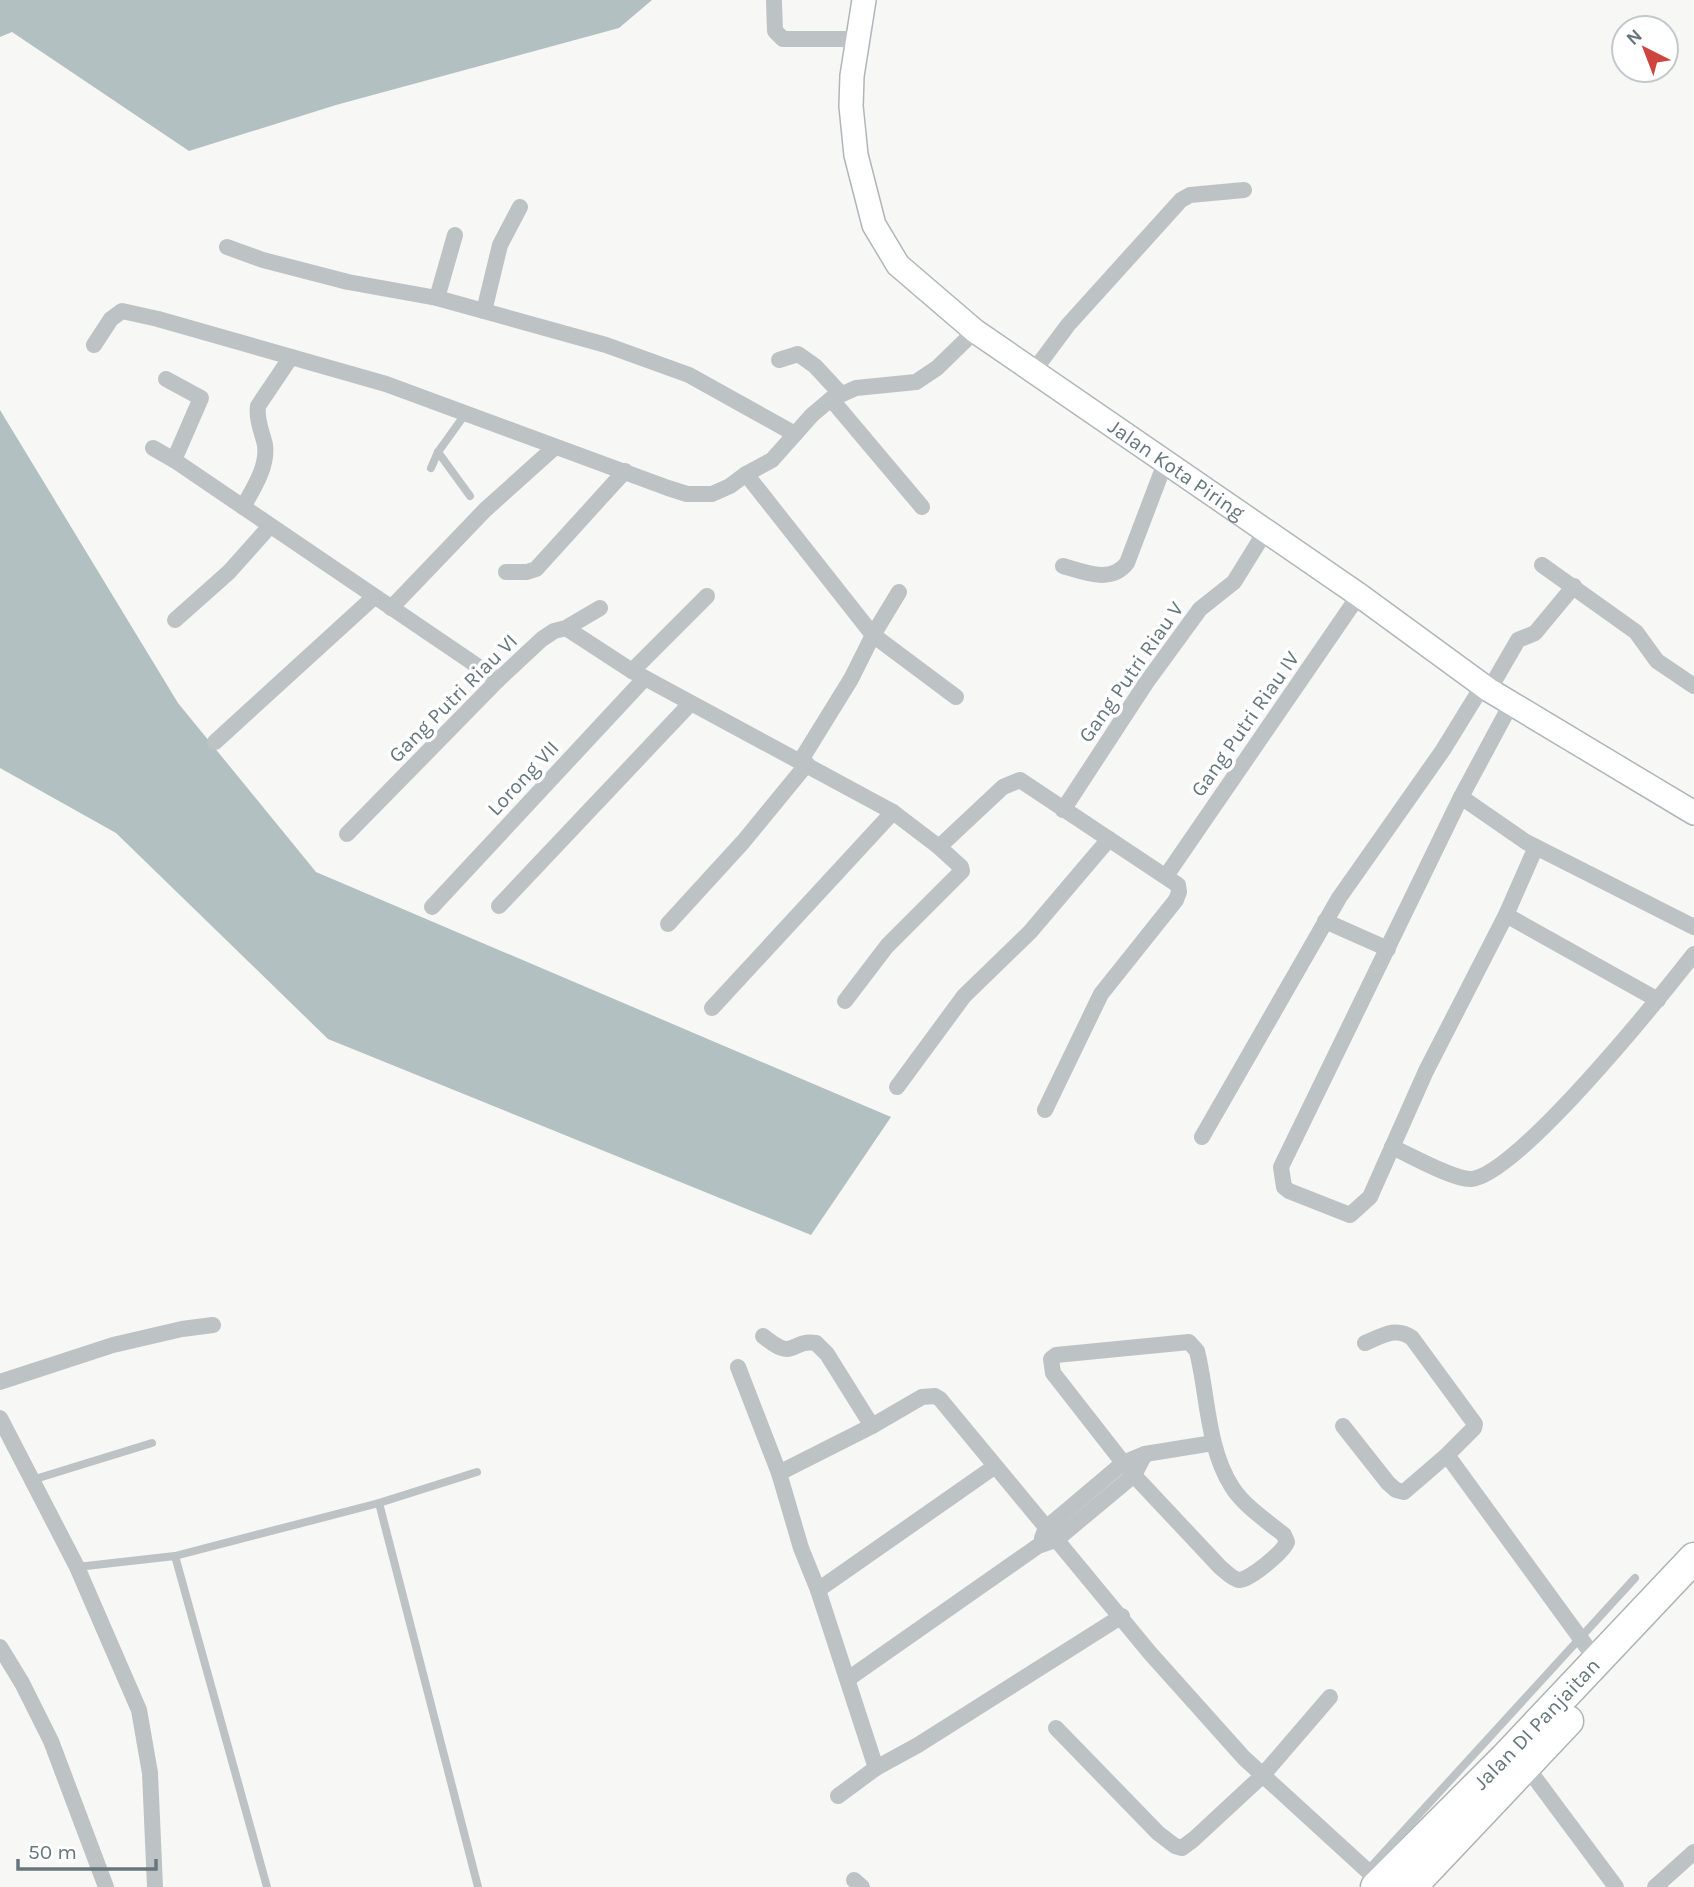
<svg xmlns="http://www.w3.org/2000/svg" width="1694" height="1887" viewBox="0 0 1694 1887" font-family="Karla,sans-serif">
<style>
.water{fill:#b3c0c2}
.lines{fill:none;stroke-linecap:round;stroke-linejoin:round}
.secondary-casing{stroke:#afb6b9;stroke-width:26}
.highway-casing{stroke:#afb4b6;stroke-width:33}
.lane{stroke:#bdc2c4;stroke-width:8}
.street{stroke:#bdc2c4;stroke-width:16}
.secondary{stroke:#fff;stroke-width:23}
.highway{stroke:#fff;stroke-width:30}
.labels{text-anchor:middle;stroke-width:7;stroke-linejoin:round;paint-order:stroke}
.street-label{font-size:21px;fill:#66777c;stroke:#fff}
</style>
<rect width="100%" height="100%" fill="#f7f7f5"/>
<g class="water">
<path d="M0,0h652l-33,28 -283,77 -147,46 -177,-119 -12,5z"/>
<path d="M0,410l178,293 138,169 575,245 -80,118 -483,-196 -212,-206 -116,-65z"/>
</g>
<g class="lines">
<defs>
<g id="secondary">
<path id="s1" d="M864,0l-12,76 -1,30 5,49 18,70 24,40 77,66 384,264 130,95 205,123"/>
</g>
<g id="highway">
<path id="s2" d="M1376,1887l129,-129 189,-200"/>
<path d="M1411,1887l157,-166"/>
</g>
</defs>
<use href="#secondary" class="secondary-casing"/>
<use href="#highway" class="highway-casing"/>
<g class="lane">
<path d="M438,452l32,44"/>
<path d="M431,468l7,-16 28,-39"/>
<path d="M32,1480l120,-37"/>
<path d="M379,1503l98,-31"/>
<path d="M175,1556l92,331"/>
<path d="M77,1567l98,-11 204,-53 99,384"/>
<path d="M1368,1870l267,-292"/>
</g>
<g class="street">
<path d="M774,2l1,29 8,8h74"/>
<path d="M227,247l36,13 85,22 89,16 169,47 83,30 106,59"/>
<path d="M437,298l18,-63"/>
<path d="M484,311l16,-66 20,-38"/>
<path d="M94,345l17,-26 11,-8 36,8 228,65 282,104 19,6h25l18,-8 16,-12 26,-14 40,-45 19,-16 25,-11 60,-6 21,-14 38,-37"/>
<path d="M779,360l19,-6 17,12 25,27"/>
<path d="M1033,372l35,-47 113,-125 9,-5 54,-5"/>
<path d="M166,379l35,19 -27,62"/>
<path d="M831,399l91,108"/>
<path d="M153,448l21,12 324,220"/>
<path d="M746,474l127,161 83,62"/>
<path d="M243,507c10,-18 25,-40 22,-62 -3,-13 -9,-26 -7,-39l33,-49"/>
<path d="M1542,565l94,67 21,29 37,25"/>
<path d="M1063,566c21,6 48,18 64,-3l38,-100"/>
<path d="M506,572h21l9,-3 89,-98"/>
<path d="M391,608l94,-98 70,-63"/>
<path d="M175,620l54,-48 41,-46"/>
<path d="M566,628l66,43 261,141 46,35 64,-60 17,-7 158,105 1,7 -3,8 -75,94 -56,116"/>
<path d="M632,671l75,-75"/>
<path d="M1489,690l29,-50 17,-7 39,-47"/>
<path d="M1511,704l-50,93 -180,370 3,20 5,4 61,24 20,-18 56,-126 80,-156 30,-68"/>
<path d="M215,742l159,-145"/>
<path d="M801,760l50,-81 22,-44 26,-43"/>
<path d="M1461,797l65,45 168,85"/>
<path d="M1063,810l83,-127 54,-74 34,-27 31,-50"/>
<path d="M347,834l151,-154 44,-41 12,-8 12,-3 34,-20"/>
<path d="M1166,876l193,-281"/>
<path d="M499,906l191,-202"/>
<path d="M432,907l213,-229"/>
<path d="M1506,915l152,85"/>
<path d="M1325,921l63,28"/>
<path d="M668,924l75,-82 64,-78"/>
<path d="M845,1001l42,-55 75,-75 -1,-4 -22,-20"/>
<path d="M712,1008l181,-196"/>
<path d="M897,1087l67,-91 66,-64 79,-93"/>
<path d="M1202,1137l137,-239 104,-148 40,-65"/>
<path d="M1392,1147c18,8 62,33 79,32 46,-3 190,-183 223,-225"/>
<path d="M763,1336c33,27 26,3 53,7l11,11 45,72"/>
<path d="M1189,1342l8,9c11,45 10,97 35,136 12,19 35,34 52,48l3,7c-4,10 -37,38 -48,38 -7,-1 -14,-9 -19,-13l-92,-98 -75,-96 -2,-14 5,-4z"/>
<path d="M1365,1343c17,-7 31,-17 47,-5l63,86 -1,4 -27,27 150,206"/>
<path d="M738,1367l41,106 22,75 17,42 58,178 42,-23 204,-129"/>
<path d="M0,1382l113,-37 69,-16 31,-4"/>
<path d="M0,1418l77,149 62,143 11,63 5,114"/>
<path d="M1343,1426l45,57 8,7 8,2 43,-37"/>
<path d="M779,1473l93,-47 50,-29 13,-1 5,3 210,254 94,105 140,128"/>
<path d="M1042,1538l4,-10 77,-65 22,-9 68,-11"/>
<path d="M818,1590l176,-123"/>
<path d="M0,1647l22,36 29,58 55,146"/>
<path d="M848,1679l190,-133 18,-6 78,-65 11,-21"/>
<path d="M1056,1728l102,105 17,13 7,2 12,-9 68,-63 68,-79"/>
<path d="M1526,1766l90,121"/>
<path d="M838,1796l38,-28"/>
<path d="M854,1880l8,7"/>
<path d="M1655,1887l39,-35"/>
</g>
<use href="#secondary" class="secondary"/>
<use href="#highway" class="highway"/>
</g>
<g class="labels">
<g class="street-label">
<text dy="7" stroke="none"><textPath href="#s1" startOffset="621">Jalan Kota Piring</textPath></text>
<text transform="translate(1131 672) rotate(-55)" y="7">Gang Putri Riau V</text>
<text transform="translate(453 698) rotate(-45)" y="7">Gang Putri Riau VI</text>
<text transform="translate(1245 724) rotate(-55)" y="7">Gang Putri Riau IV</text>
<text transform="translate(523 778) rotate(-47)" y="7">Lorong VII</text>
<text dy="7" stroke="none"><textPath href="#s2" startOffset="229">Jalan DI Panjaitan</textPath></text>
</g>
</g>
<g transform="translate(1645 49) rotate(318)"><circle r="33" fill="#ffffff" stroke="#c2c9cb" stroke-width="2"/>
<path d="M0-5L12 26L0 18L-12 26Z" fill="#cd453f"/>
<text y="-10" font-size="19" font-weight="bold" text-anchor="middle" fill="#66777c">N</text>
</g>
<path d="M18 1859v10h138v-10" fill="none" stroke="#66777c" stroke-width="3.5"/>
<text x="28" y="1859" font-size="21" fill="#66777c" stroke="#ffffff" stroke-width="5" paint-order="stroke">50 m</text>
</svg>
